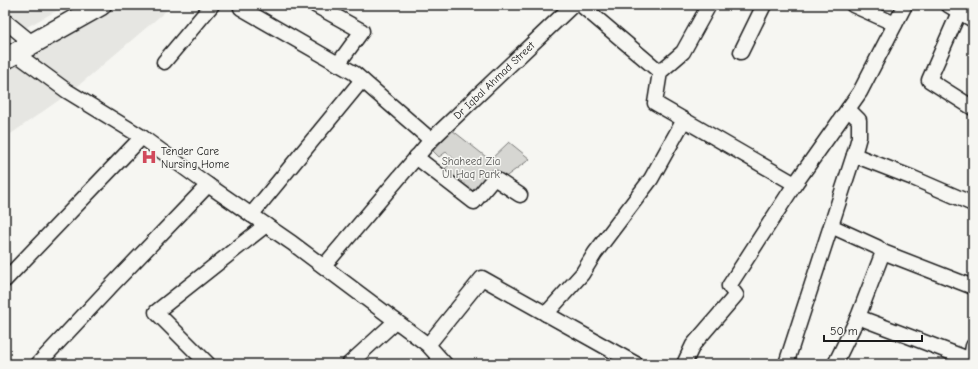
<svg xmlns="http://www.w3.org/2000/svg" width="978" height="369" viewBox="0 0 978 369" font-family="'Comic Neue',sans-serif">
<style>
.built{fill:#e6e6e2}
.green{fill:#d6d6d2;stroke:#797977}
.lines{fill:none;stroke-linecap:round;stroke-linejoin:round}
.street-casing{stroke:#1c1c1c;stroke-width:17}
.secondary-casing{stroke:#1c1c1c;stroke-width:23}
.street{stroke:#f6f6f2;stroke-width:14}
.secondary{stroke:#f6f6f2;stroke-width:20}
.labels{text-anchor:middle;stroke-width:3;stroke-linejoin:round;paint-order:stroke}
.street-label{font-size:11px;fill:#1c1c1c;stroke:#f6f6f2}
.poi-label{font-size:11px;fill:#1c1c1c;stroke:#f6f6f2;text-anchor:start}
.park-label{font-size:11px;fill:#545453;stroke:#f6f6f2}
</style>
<rect width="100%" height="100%" fill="#f6f6f2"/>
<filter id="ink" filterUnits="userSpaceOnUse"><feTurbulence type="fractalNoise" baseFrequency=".025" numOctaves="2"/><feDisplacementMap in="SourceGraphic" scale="8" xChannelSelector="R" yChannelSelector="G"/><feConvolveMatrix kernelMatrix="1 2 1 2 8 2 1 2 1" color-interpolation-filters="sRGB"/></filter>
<g filter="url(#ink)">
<g class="built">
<path d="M5,5h62l-62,34z"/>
<path d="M107,5h66l-101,86 -67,47v-75z"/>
</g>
<path class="green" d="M452,130l38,30 19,-18 21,17 -26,19 -11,-8 -18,23 -31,-23 10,-11 -8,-7 -7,5 -6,-6z"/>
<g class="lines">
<defs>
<g id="street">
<path d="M315,5l47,26 -24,33"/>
<path d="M581,5l79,67"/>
<path d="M709,5l-26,47 -23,20 -5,31 140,81"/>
<path d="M853,5l42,19"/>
<path d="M948,5l25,15"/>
<path d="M241,8l113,65 77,67"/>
<path d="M959,12l-30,68 44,28"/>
<path d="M5,21l27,22"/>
<path d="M741,52l23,-47"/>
<path d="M15,53l52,38 75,46 66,48 84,58 136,102 17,19"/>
<path d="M164,62l48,-57"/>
<path d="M854,155l59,23 60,26"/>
<path d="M416,157l58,45 20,-24 26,17"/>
<path d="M251,215l111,-135"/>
<path d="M831,226l46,21 6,5 -25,65 -23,47"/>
<path d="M883,252l90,35"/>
<path id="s1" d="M324,266l107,-126 142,-135"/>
<path d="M5,280l137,-143"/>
<path d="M546,314l36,-40 13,-21 56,-74 33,-59"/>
<path d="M858,317l113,43"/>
<path d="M428,345l54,-67 154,86"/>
<path d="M38,364l74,-79 96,-100"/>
<path d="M208,364l-52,-52 110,-87"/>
<path d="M349,364l47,-43"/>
<path d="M684,364l9,-19 43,-50 -7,-9 66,-102 65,-92 45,-87"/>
<path d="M786,364l68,-209 5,-18v-17l-11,-11"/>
<path d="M970,364l3,-18"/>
</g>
<path id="secondary" d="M5,59l96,-54"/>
</defs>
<use href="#street" class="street-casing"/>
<use href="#secondary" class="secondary-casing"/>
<use href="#street" class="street"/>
<use href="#secondary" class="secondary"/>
</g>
</g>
<defs>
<symbol id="hospital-bare" viewBox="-9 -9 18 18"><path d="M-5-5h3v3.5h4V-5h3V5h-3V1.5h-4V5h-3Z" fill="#d1495b" stroke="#f6f6f2" stroke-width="2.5" paint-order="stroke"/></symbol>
</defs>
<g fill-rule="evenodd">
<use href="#hospital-bare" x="138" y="146" width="22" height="22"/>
</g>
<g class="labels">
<g class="street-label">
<text dy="4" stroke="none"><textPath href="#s1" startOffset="252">Dr Iqbal Ahmad Street</textPath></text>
</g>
<g class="poi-label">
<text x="161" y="155">Tender Care<tspan x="161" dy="13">Nursing Home</tspan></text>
</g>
<g class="park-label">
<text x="471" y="165">Shaheed Zia<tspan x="471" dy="13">Ul Haq Park</tspan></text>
</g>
</g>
<rect width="978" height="369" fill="none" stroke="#f6f6f2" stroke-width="20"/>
<rect x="10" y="10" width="958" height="349" fill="none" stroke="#1c1c1c" stroke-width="1.5" filter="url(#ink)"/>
<path d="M824 335v6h98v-6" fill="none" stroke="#1c1c1c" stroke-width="2"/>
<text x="830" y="335" font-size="12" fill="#1c1c1c" stroke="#f6f6f2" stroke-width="3" paint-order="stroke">50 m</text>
</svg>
